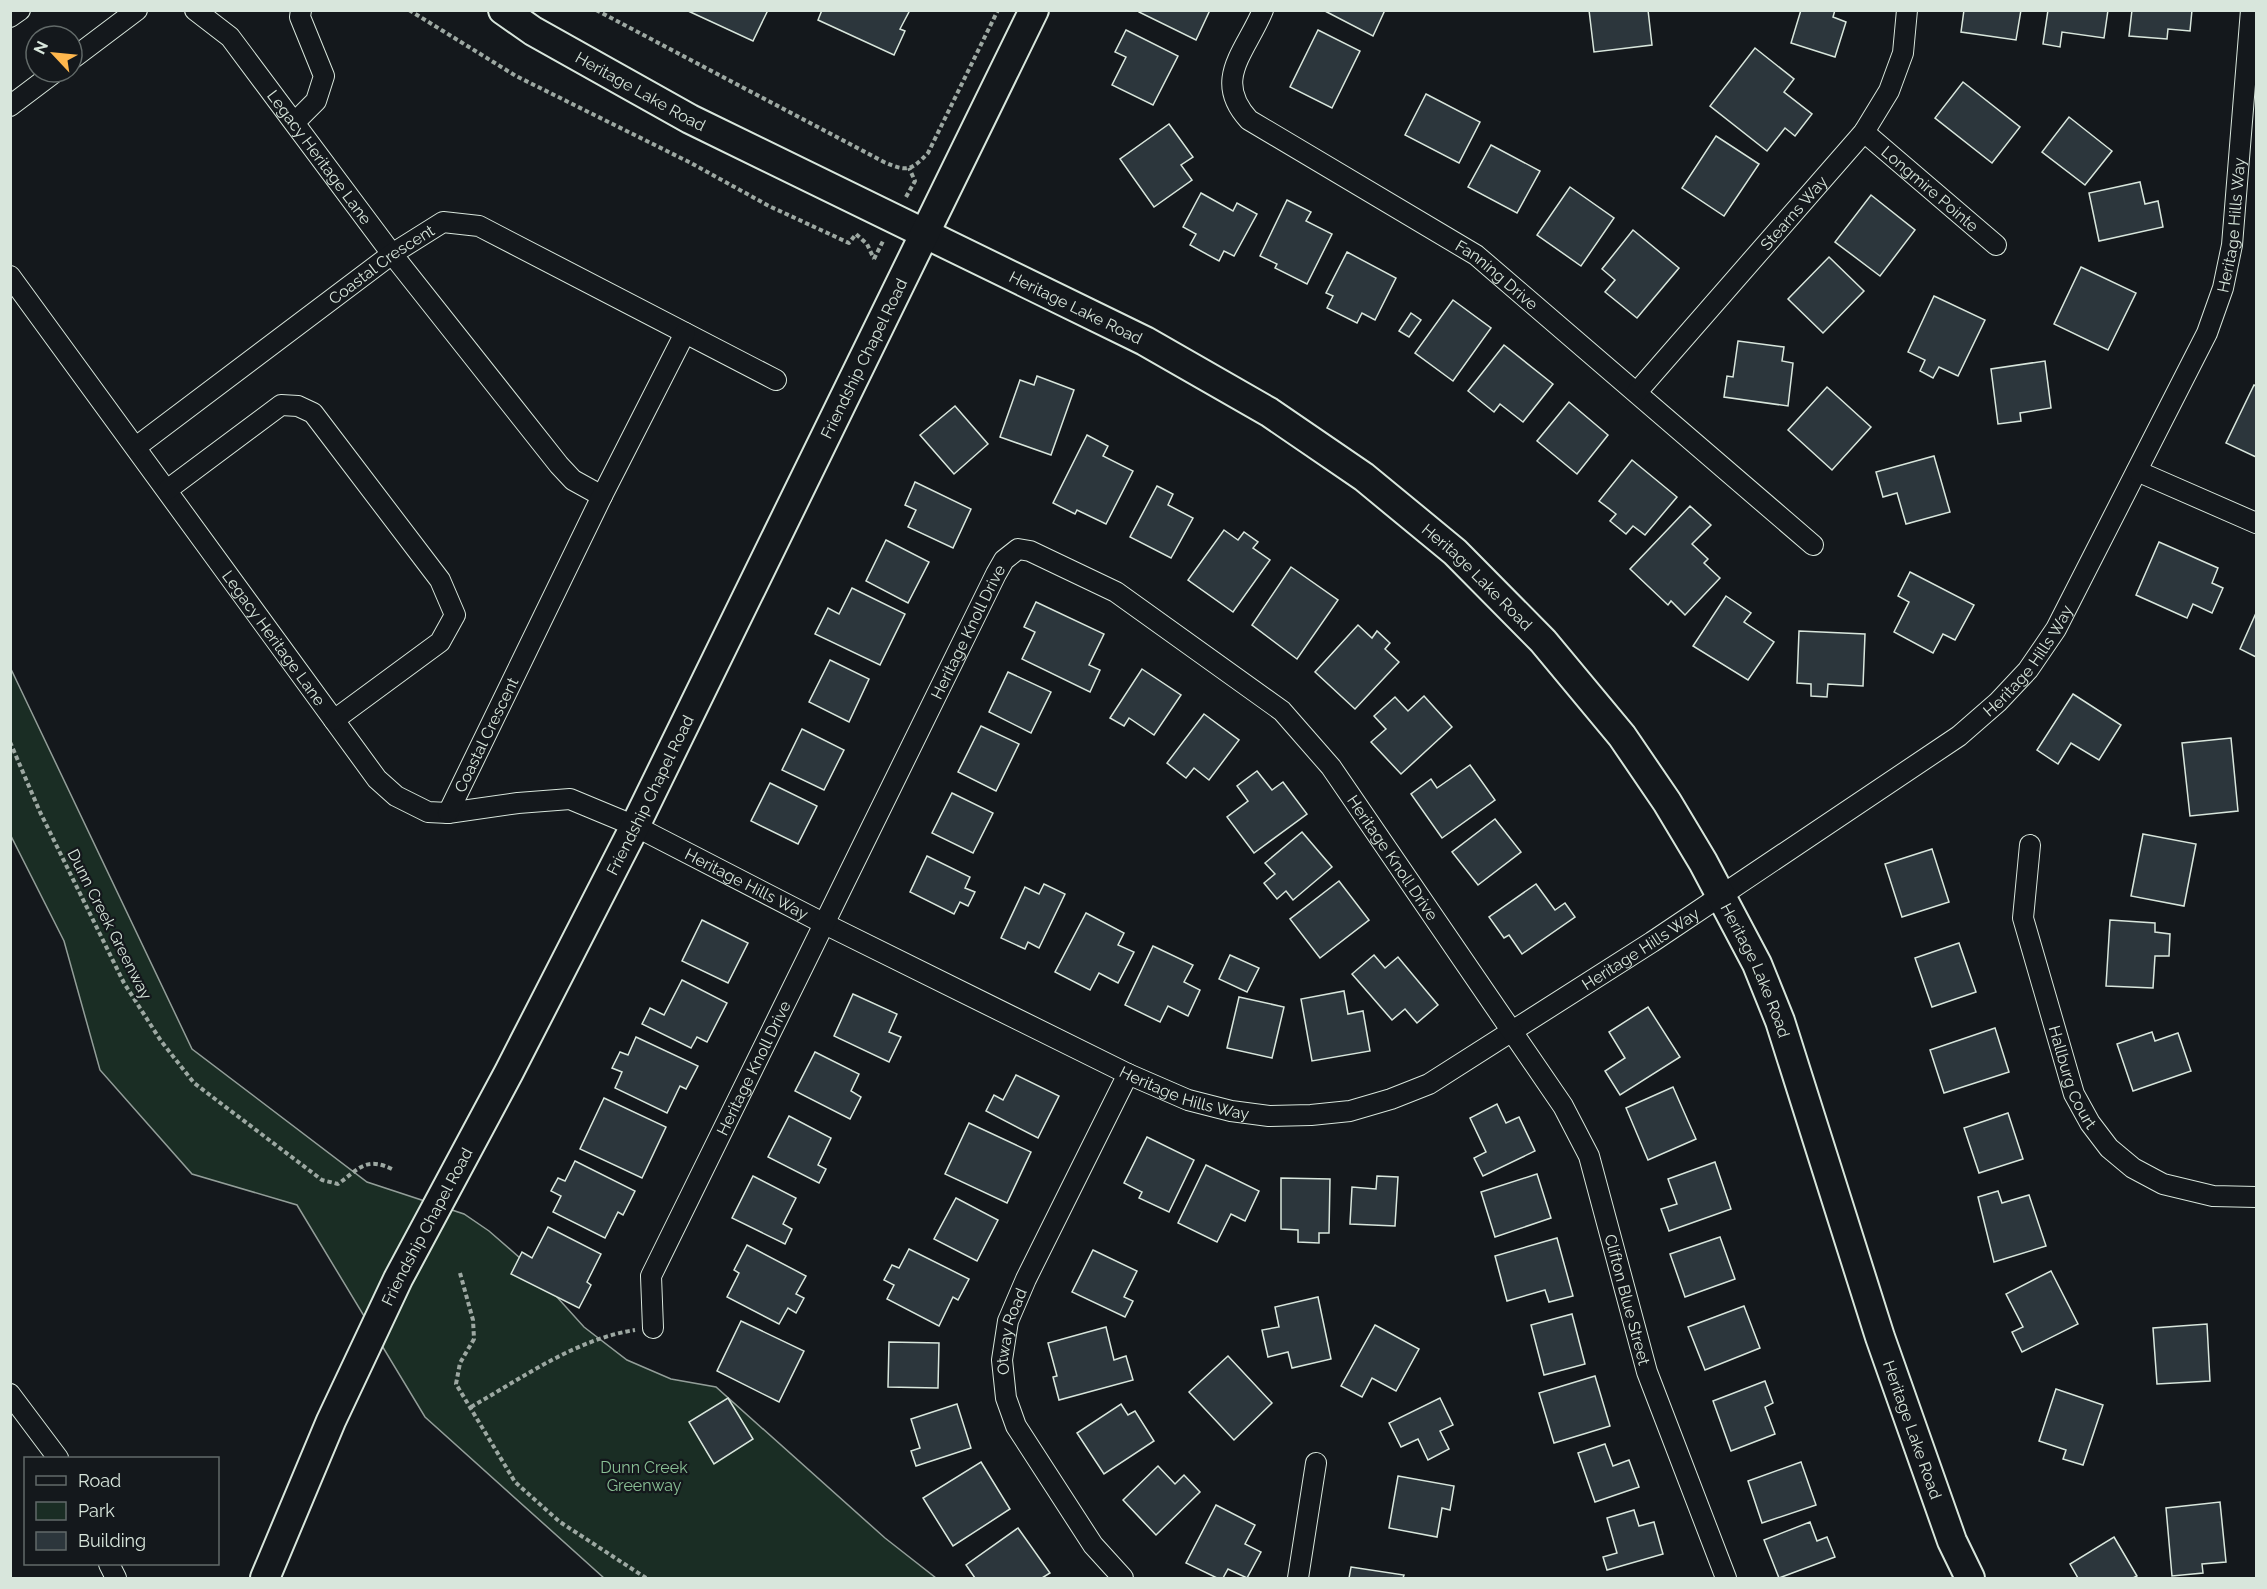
<svg xmlns="http://www.w3.org/2000/svg" width="2267" height="1589" viewBox="0 0 2267 1589" font-family="Raleway,sans-serif">
<style>
.green{fill:#1a2d24;stroke:#939e99;stroke-width:1.5}
.building{fill:#2c363c;stroke:#d8e6dc;stroke-width:1.5}
.lines{fill:none;stroke-linecap:round;stroke-linejoin:round}
.street-casing{stroke:#d8e6dc;stroke-width:22}
.secondary-casing{stroke:#d8e6dc;stroke-width:32}
.path{stroke:#9da8a2;stroke-width:4;stroke-dasharray:4.5 3;stroke-linecap:butt}
.street{stroke:#14181c;stroke-width:20}
.secondary{stroke:#14181c;stroke-width:28}
.labels{text-anchor:middle;stroke-width:4.5;stroke-linejoin:round;paint-order:stroke}
.street-label{font-size:16px;fill:#d8e6dc;stroke:#14181c}
.park-label{font-size:16px;fill:#8ac095;stroke:#14181c}
</style>
<rect width="100%" height="100%" fill="#14181c"/>
<path class="green" d="M10,667l182,382 175,133 97,32 25,17 39,34 56,62 43,33 44,19 45,8 169,151 51,40h-332l-179,-161 -128,-212 -105,-31 -92,-104 -36,-129 -53,-105z"/>
<g class="building">
<path d="M686,10h82l-15,31z"/>
<path d="M822,10h88l-10,19 5,2 -11,24 -76,-35z"/>
<path d="M1139,10h71l-14,30 -57,-28z"/>
<path d="M1323,10h62l-12,26z"/>
<path d="M1589,10h59l4,35 -58,7z"/>
<path d="M1801,10h34l-2,7 13,5 -11,35 -44,-14z"/>
<path d="M1964,10h57l-5,30 -55,-8z"/>
<path d="M2048,10h60l-4,28 -42,-6 -2,15 -17,-3z"/>
<path d="M2132,10h60l-2,21 -22,-2 -1,10 -38,-3z"/>
<path d="M1126,30l52,26 -25,49 -41,-20 14,-28 -11,-5z"/>
<path d="M1318,30l42,21 -28,57 -42,-21z"/>
<path d="M1755,48l39,31 -10,13 28,22 -17,22 -10,-8 -18,23 -57,-45z"/>
<path d="M1963,82l57,45 -28,36 -57,-45z"/>
<path d="M1426,94l54,28 -21,41 -54,-28z"/>
<path d="M2069,117l43,34 -27,34 -43,-33z"/>
<path d="M1169,124l24,33 -12,8 11,15 -38,27 -34,-48z"/>
<path d="M1716,136l43,28 -35,52 -42,-28z"/>
<path d="M1491,145l49,26 -23,42 -49,-26z"/>
<path d="M2140,182l5,22 13,-3 5,26 -64,14 -10,-48z"/>
<path d="M1570,187l44,31 -33,48 -44,-31z"/>
<path d="M1201,193l32,18 4,-8 20,11 -23,42 -10,-5 -5,10 -29,-16 6,-11 -13,-7z"/>
<path d="M1871,195l44,35 -35,46 -45,-34z"/>
<path d="M1287,200l24,12 -5,9 26,13 -25,50 -32,-16 2,-4 -17,-8z"/>
<path d="M1633,230l46,38 -42,50 -32,-26 10,-12 -13,-11z"/>
<path d="M1347,252l49,26 -21,42 -13,-7 -5,10 -30,-15 6,-12 -7,-3z"/>
<path d="M1829,257l35,34 -41,42 -35,-34z"/>
<path d="M2081,267l55,26 -28,57 -54,-26z"/>
<path d="M1934,296l51,24 -27,56 -19,-9 -6,11 -13,-7 5,-11 -17,-8z"/>
<path d="M1453,300l38,28 -38,53 -38,-28z"/>
<path d="M1411,313l10,7 -12,17 -10,-6z"/>
<path d="M1738,341l46,6 -2,14 11,2 -5,43 -64,-9 3,-21 6,1z"/>
<path d="M1504,345l49,39 -30,38 -23,-18 -6,8 -26,-21z"/>
<path d="M2045,361l6,47 -31,5 1,8 -23,3 -7,-55z"/>
<path d="M1037,376l37,14 -23,65 -51,-18 20,-57 14,5z"/>
<path d="M2254,385l2,1v71l-30,-14z"/>
<path d="M1827,387l44,40 -39,43 -44,-40z"/>
<path d="M1569,402l39,33 -31,39 -40,-33z"/>
<path d="M955,406l33,38 -34,30 -34,-39z"/>
<path d="M1087,435l21,11 -5,10 30,15 -27,53 -29,-14 -2,4 -22,-11z"/>
<path d="M1934,456l16,56 -44,12 -9,-31 -14,4 -7,-25z"/>
<path d="M1632,460l45,37 -32,38 -12,-9 -7,8 -16,-13 6,-7 -17,-13z"/>
<path d="M915,482l56,27 -18,39 -45,-21 8,-17 -11,-5z"/>
<path d="M1157,486l16,8 -5,11 25,13 -22,40 -41,-21z"/>
<path d="M1690,506l21,19 -19,19 16,15 -4,4 16,15 -35,37 -14,-14 -3,4 -38,-36z"/>
<path d="M1224,530l14,10 6,-8 14,10 -5,6 17,12 -37,52 -45,-32z"/>
<path d="M886,540l43,22 -21,41 -42,-22z"/>
<path d="M2159,542l59,26 -6,15 11,5 -11,25 -19,-9 -6,14 -51,-23z"/>
<path d="M1291,567l47,33 -41,59 -45,-34z"/>
<path d="M1910,572l64,33 -19,35 -12,-6 -10,19 -39,-21 15,-30 -11,-6z"/>
<path d="M852,588l53,26 -25,51 -65,-31 13,-26 11,6z"/>
<path d="M1726,596l25,17 -7,9 30,20 -26,38 -55,-34z"/>
<path d="M1036,602l68,32 -15,31 11,5 -10,22 -68,-33 13,-27 -11,-5z"/>
<path d="M2256,613v44l-16,-8z"/>
<path d="M1358,625l14,13 5,-7 13,12 -5,6 14,13 -44,47 -40,-37z"/>
<path d="M1799,631l66,3 -2,52 -35,-2 -1,13 -16,-1v-12l-14,-1z"/>
<path d="M830,660l39,19 -20,43 -40,-20z"/>
<path d="M1142,669l39,26 -27,40 -25,-17 -5,8 -14,-8z"/>
<path d="M1008,672l43,20 -20,41 -42,-21z"/>
<path d="M2073,694l48,31 -22,35 -28,-17 -13,21 -21,-14z"/>
<path d="M1424,696l28,31 -51,47 -30,-32 15,-13 -12,-13 21,-19 13,14z"/>
<path d="M1204,714l35,26 -30,40 -15,-12 -8,10 -19,-15z"/>
<path d="M981,726l38,18 -23,47 -38,-19z"/>
<path d="M802,729l42,21 -20,40 -42,-20z"/>
<path d="M2231,738l7,73 -48,5 -8,-73z"/>
<path d="M1470,765l25,35 -53,38 -31,-44 20,-15 6,9z"/>
<path d="M1257,771l15,19 11,-8 24,32 -53,39 -27,-36 21,-16 -11,-15z"/>
<path d="M770,783l47,23 -19,38 -47,-23z"/>
<path d="M952,793l41,20 -20,40 -41,-20z"/>
<path d="M1495,819l26,33 -43,33 -26,-33z"/>
<path d="M1302,832l30,35 -39,33 -7,-9 -9,8 -13,-16 11,-9 -10,-11z"/>
<path d="M2143,834l53,10 -12,62 -53,-10z"/>
<path d="M1932,849l17,53 -47,15 -17,-53z"/>
<path d="M927,856l43,21 -5,11 10,4 -7,14 -8,-4 -6,12 -44,-22z"/>
<path d="M1339,881l30,39 -49,38 -30,-39z"/>
<path d="M1044,884l21,10 -26,54 -11,-6 -3,7 -24,-11 24,-51 14,7z"/>
<path d="M1536,884l19,26 10,-7 10,14 -53,37 -13,-19 -5,3 -15,-21z"/>
<path d="M1086,913l38,20 -6,12 16,7 -16,31 -19,-10 -9,17 -35,-18z"/>
<path d="M702,920l46,23 -20,40 -46,-22z"/>
<path d="M2110,920l45,3v9l15,2 -1,22h-14l-2,32 -47,-2z"/>
<path d="M1959,943l17,49 -44,15 -17,-49z"/>
<path d="M1153,946l40,19 -9,17 16,8 -12,26 -20,-10 -8,16 -35,-17z"/>
<path d="M1230,955l29,13 -12,24 -28,-13z"/>
<path d="M1374,955l11,13 13,-11 40,48 -21,18 -12,-14 -13,11 -40,-46z"/>
<path d="M682,980l45,23 -20,39 -10,-5 -6,11 -49,-24 8,-16 14,7z"/>
<path d="M1344,991l4,23 15,-3 7,40 -58,10 -11,-62z"/>
<path d="M853,994l44,20 -8,18 12,5 -12,25 -55,-26z"/>
<path d="M1239,997l45,10 -12,51 -45,-10z"/>
<path d="M1648,1007l32,50 -60,38 -15,-24 20,-13 -16,-26z"/>
<path d="M1995,1028l14,44 -65,21 -14,-43z"/>
<path d="M2152,1032l3,9 23,-8 13,38 -58,20 -16,-47z"/>
<path d="M636,1037l62,29 -12,23 -6,-3 -13,27 -52,-25 7,-16 -10,-4 8,-16 8,3z"/>
<path d="M815,1052l44,22 -8,17 10,6 -11,22 -55,-28z"/>
<path d="M1016,1075l43,21 -21,42 -52,-27 8,-16 9,5z"/>
<path d="M1673,1087l23,52 -48,21 -22,-52z"/>
<path d="M604,1098l62,29 -24,51 -62,-29z"/>
<path d="M1497,1104l9,19 13,-6 16,34 -52,25 -9,-18 12,-6 -16,-34z"/>
<path d="M2008,1113l15,46 -44,14 -15,-45z"/>
<path d="M789,1116l42,22 -13,27 8,4 -7,14 -51,-26z"/>
<path d="M969,1123l62,29 -24,51 -62,-29z"/>
<path d="M1147,1137l47,23 -25,52 -30,-14 3,-6 -18,-9z"/>
<path d="M575,1161l60,30 -12,24 -5,-3 -13,26 -52,-26 8,-16 -10,-5 7,-13 7,3z"/>
<path d="M1715,1162l16,47 -62,22 -8,-22 16,-5 -9,-25z"/>
<path d="M1206,1165l53,26 -14,30 -14,-7 -14,28 -39,-19z"/>
<path d="M1537,1174l14,44 -56,19 -14,-45z"/>
<path d="M753,1176l43,22 -13,26 9,5 -7,15 -53,-26z"/>
<path d="M1377,1176l21,1 -3,49 -45,-2 2,-37 24,2z"/>
<path d="M1281,1178l49,1 -1,54h-10v10l-21,-1v-12l-17,-1z"/>
<path d="M1998,1191l4,12 27,-8 17,51 -52,16 -16,-65z"/>
<path d="M956,1198l42,22 -21,41 -43,-22z"/>
<path d="M548,1227l53,27 -14,28 4,3 -12,23 -68,-34 11,-22 10,6z"/>
<path d="M1720,1237l15,42 -50,18 -15,-43z"/>
<path d="M1557,1238l16,58 -24,6 -4,-12 -38,11 -12,-45z"/>
<path d="M747,1245l59,31 -10,18 8,4 -8,15 -8,-5 -9,16 -52,-27 12,-24 -5,-3z"/>
<path d="M909,1249l60,30 -11,21 -5,-3 -14,29 -52,-27 7,-14 -10,-5 8,-15 7,3z"/>
<path d="M1093,1250l44,21 -13,26 9,4 -8,16 -53,-25z"/>
<path d="M2051,1271l27,53 -56,28 -10,-20 11,-5 -17,-33z"/>
<path d="M1318,1297l13,62 -39,9 -4,-16 -20,5 -6,-27 17,-3 -4,-20z"/>
<path d="M1744,1306l16,42 -55,22 -17,-43z"/>
<path d="M1572,1314l13,50 -41,11 -13,-50z"/>
<path d="M741,1321l63,30 -25,51 -62,-31z"/>
<path d="M2207,1324l3,57 -53,3 -4,-56z"/>
<path d="M1375,1325l44,24 -23,42 -24,-13 -10,19 -21,-11z"/>
<path d="M1106,1327l8,33 12,-4 7,24 -74,20 -6,-23 4,-1 -9,-33z"/>
<path d="M889,1342l50,1 -1,45 -50,-1z"/>
<path d="M1228,1356l44,47 -38,37 -45,-48z"/>
<path d="M1595,1376l15,50 -56,17 -15,-50z"/>
<path d="M1765,1381l8,22 -8,4 10,27 -44,17 -18,-50z"/>
<path d="M2056,1389l47,16 -20,60 -20,-6 3,-9 -27,-9z"/>
<path d="M728,1398l25,41 -39,25 -25,-42z"/>
<path d="M1440,1398l13,27 -13,6 9,18 -21,11 -10,-21 -17,8 -12,-24z"/>
<path d="M957,1404l14,44 -55,18 -5,-15 9,-3 -9,-29z"/>
<path d="M1121,1404l7,11 7,-4 19,30 -50,33 -27,-41z"/>
<path d="M1605,1444l8,22 16,-6 10,27 -44,15 -17,-49z"/>
<path d="M981,1462l29,47 -57,37 -30,-48z"/>
<path d="M1801,1462l15,43 -54,18 -14,-42z"/>
<path d="M1158,1466l17,18 9,-9 16,17 -44,43 -33,-35z"/>
<path d="M1398,1476l56,10 -4,24 -8,-2 -5,29 -48,-9z"/>
<path d="M2220,1502l6,60 -24,2 1,9 -31,3 -6,-68z"/>
<path d="M1216,1505l39,20 -10,19 16,8 -14,26 -19,-9 -5,9h-6l-31,-15z"/>
<path d="M1634,1510l5,16 15,-4 9,32 -56,16 -4,-13 14,-4 -10,-35z"/>
<path d="M1810,1522l7,19 10,-4 8,20 -56,21 -15,-38z"/>
<path d="M1018,1528l32,45 -8,5h-67l-9,-13z"/>
<path d="M2114,1537l23,39 -4,2h-55l-8,-14z"/>
<path d="M1351,1567l53,8 -1,3h-54z"/>
</g>
<g class="lines">
<defs>
<g id="street">
<path id="s1" d="M195,10l35,27 162,217 167,211 14,15 29,16"/>
<path id="s2" d="M1263,10c-18,43 -51,70 -14,110l227,135 337,290"/>
<path d="M10,17l10,-7"/>
<path d="M72,59l65,-49"/>
<path d="M10,106l45,-34"/>
<path d="M295,122l21,-21 8,-25 -24,-59 1,-7"/>
<path id="s3" d="M1864,132l132,113"/>
<path id="s4" d="M10,276l367,503 19,17 32,16 20,1 70,-10 52,-4 65,27 190,98 303,150 60,26 43,11 38,5 42,-1 39,-4 41,-12 38,-15 223,-142 307,-206 39,-34 30,-32 28,-41 151,-296 16,-45 9,-43 19,-235"/>
<path id="s5" d="M1637,392l227,-260 25,-41 14,-38 4,-43"/>
<path id="s6" d="M136,447l256,-193 51,-32 36,4 297,154"/>
<path d="M2137,471l119,52"/>
<path d="M167,490l114,-85 17,1 15,7 127,167 15,35 -15,27 -106,78"/>
<path id="s7" d="M448,813l154,-317 83,-163"/>
<path id="s8" d="M2030,845l-7,73 51,176 16,29 19,25 24,20 30,16 50,12 43,1"/>
<path id="s9" d="M653,1328l-2,-52 345,-702 8,-14 14,-11 12,2 86,41 166,119 49,56 232,339 26,50 58,216 79,206"/>
<path d="M10,1394l48,64"/>
<path d="M109,1564l7,14"/>
<path id="s10" d="M1123,1578l-30,-33 -77,-119 -10,-28 -4,-38 6,-39 18,-42 102,-205"/>
<path d="M1298,1578l18,-115"/>
</g>
<g id="secondary">
<path id="s11" d="M503,10l30,21 157,88 455,222 124,71 95,65 91,75 88,89 79,95 45,66 36,60 54,102 23,57 100,316 72,204 18,37"/>
<path id="s12" d="M265,1578l66,-157 67,-142 111,-207 126,-246 399,-816"/>
</g>
</defs>
<use href="#street" class="street-casing"/>
<use href="#secondary" class="secondary-casing"/>
<g class="path">
<path d="M409,10l107,66 175,87 78,43 80,37 7,-9 11,10 7,15"/>
<path d="M596,10l288,152c23,10 27,9 44,-9l70,-143"/>
<path d="M906,197l9,-16 -6,-13"/>
<path d="M874,259l9,-18"/>
<path d="M10,742l30,70 84,171 37,58 33,42 128,97 16,4c22,-16 28,-28 56,-14"/>
<path d="M460,1273l13,47 1,19 -14,24 -4,21 59,98 45,40 86,56"/>
<path d="M471,1407c51,-29 105,-68 164,-77"/>
</g>
<use href="#street" class="street"/>
<use href="#secondary" class="secondary"/>
</g>
<g class="labels">
<g class="street-label">
<text dy="6" stroke="none"><textPath href="#s11" startOffset="160">Heritage Lake Road</textPath></text>
<text dy="6" stroke="none"><textPath href="#s1" startOffset="194">Legacy Heritage Lane</textPath></text>
<text dy="6" stroke="none"><textPath href="#s3" startOffset="87">Longmire Pointe</textPath></text>
<text dy="6" stroke="none"><textPath href="#s5" startOffset="238">Stearns Way</textPath></text>
<text dy="6" stroke="none"><textPath href="#s4" startOffset="2985">Heritage Hills Way</textPath></text>
<text dy="6" stroke="none"><textPath href="#s6" startOffset="306">Coastal Crescent</textPath></text>
<text dy="6" stroke="none"><textPath href="#s2" startOffset="414">Fanning Drive</textPath></text>
<text dy="6" stroke="none"><textPath href="#s11" startOffset="646">Heritage Lake Road</textPath></text>
<text dy="6" stroke="none"><textPath href="#s12" startOffset="1359">Friendship Chapel Road</textPath></text>
<text dy="6" stroke="none"><textPath href="#s11" startOffset="1132">Heritage Lake Road</textPath></text>
<text dy="6" stroke="none"><textPath href="#s9" startOffset="770">Heritage Knoll Drive</textPath></text>
<text dy="6" stroke="none"><textPath href="#s4" startOffset="448">Legacy Heritage Lane</textPath></text>
<text dy="6" stroke="none"><textPath href="#s4" startOffset="2499">Heritage Hills Way</textPath></text>
<text dy="6" stroke="none"><textPath href="#s7" startOffset="87">Coastal Crescent</textPath></text>
<text dy="6" stroke="none"><textPath href="#s12" startOffset="873">Friendship Chapel Road</textPath></text>
<text dy="6" stroke="none"><textPath href="#s9" startOffset="1364">Heritage Knoll Drive</textPath></text>
<text dy="6" stroke="none"><textPath href="#s4" startOffset="1023">Heritage Hills Way</textPath></text>
<text transform="translate(110 924) rotate(63)" y="6">Dunn Creek Greenway</text>
<text dy="6" stroke="none"><textPath href="#s4" startOffset="2013">Heritage Hills Way</textPath></text>
<text dy="6" stroke="none"><textPath href="#s11" startOffset="1618">Heritage Lake Road</textPath></text>
<text dy="6" stroke="none"><textPath href="#s9" startOffset="284">Heritage Knoll Drive</textPath></text>
<text dy="6" stroke="none"><textPath href="#s8" startOffset="240">Hallburg Court</textPath></text>
<text dy="6" stroke="none"><textPath href="#s4" startOffset="1509">Heritage Hills Way</textPath></text>
<text dy="6" stroke="none"><textPath href="#s12" startOffset="387">Friendship Chapel Road</textPath></text>
<text dy="6" stroke="none"><textPath href="#s9" startOffset="1870">Clifton Blue Street</textPath></text>
<text dy="6" stroke="none"><textPath href="#s10" startOffset="284">Otway Road</textPath></text>
<text dy="6" stroke="none"><textPath href="#s11" startOffset="2104">Heritage Lake Road</textPath></text>
</g>
<g class="park-label">
<text x="644" y="1473">Dunn Creek<tspan x="644" dy="18">Greenway</tspan></text>
</g>
</g>
<rect width="2267" height="1589" fill="none" stroke="#d8e6dc" stroke-width="24"/>
<rect x="24" y="1457" width="195" height="108" fill="#14181c" stroke="#626a69" stroke-width="1.5"/>
<rect x="36" y="1476" width="30" height="9" fill="#14181c" stroke="#626a69" stroke-width="1.5"/>
<text x="78" y="1487" font-size="18" fill="#d8e6dc">Road</text>
<rect x="36" y="1502" width="30" height="18" fill="#1a2d24" stroke="#626a69" stroke-width="1.5"/>
<text x="78" y="1517" font-size="18" fill="#d8e6dc">Park</text>
<rect x="36" y="1532" width="30" height="18" fill="#2c363c" stroke="#626a69" stroke-width="1.5"/>
<text x="78" y="1547" font-size="18" fill="#d8e6dc">Building</text>
<g transform="translate(54 54) rotate(296)"><circle r="28" fill="#14181c" stroke="#626a69" stroke-width="1.5"/>
<path d="M0-4.5L10 22L0 15L-10 22Z" fill="#ffb74d"/>
<text y="-9" font-size="16" font-weight="bold" text-anchor="middle" fill="#d8e6dc">N</text>
</g>
</svg>
